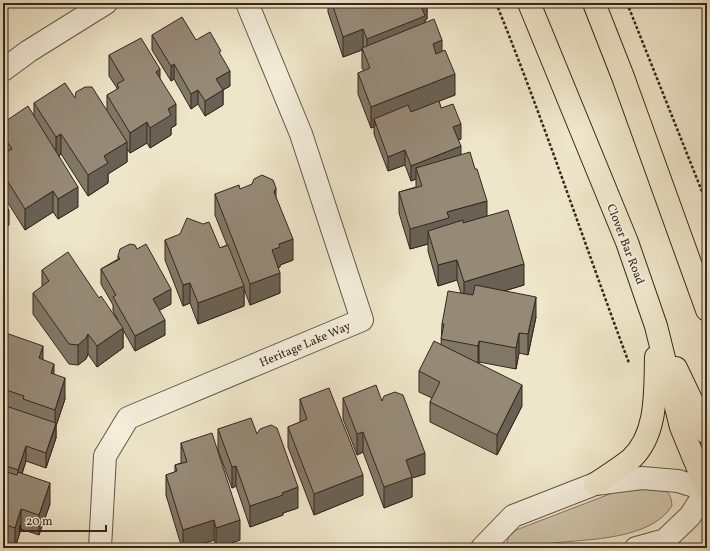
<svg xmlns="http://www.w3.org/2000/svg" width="710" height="551" viewBox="0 0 710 551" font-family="Vollkorn,serif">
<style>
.green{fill:#cfc5ac;stroke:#827665}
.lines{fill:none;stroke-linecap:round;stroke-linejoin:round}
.minor-casing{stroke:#645649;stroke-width:24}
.major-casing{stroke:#36261e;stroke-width:24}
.path{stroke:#36261e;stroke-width:2.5;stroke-dasharray:3 2;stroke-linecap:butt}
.minor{stroke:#f4efdc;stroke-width:22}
.major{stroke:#eee6c9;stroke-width:22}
.wall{fill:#817766;stroke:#36261e}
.shaded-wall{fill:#696153;stroke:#36261e}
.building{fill:#968a77;stroke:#36261e}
.labels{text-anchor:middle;stroke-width:4;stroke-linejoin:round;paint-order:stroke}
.street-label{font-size:12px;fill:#36261e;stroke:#f4efdc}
</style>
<rect width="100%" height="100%" fill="#eee6c9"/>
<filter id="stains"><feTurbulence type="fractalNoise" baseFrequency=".005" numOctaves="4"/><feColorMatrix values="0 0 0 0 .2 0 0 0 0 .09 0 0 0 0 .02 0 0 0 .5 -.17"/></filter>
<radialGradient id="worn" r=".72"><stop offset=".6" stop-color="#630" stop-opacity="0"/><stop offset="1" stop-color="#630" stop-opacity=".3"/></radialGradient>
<path class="green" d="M646,488c15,1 25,-1 26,18 -22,34 -83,33 -119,37 -14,2 -28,5 -42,5l-4,-6 2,-6 7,-6 99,-38z"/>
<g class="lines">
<defs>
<g id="minor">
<path d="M3,70l26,-19 77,-48"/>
<path d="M100,548l5,-92 23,-38 234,-98 -61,-186 -54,-131"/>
<path d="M482,548l31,-32 82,-32 47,-6 36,3 29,9"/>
<path d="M636,548l29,-8 25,-24 17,-26"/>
</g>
<g id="major">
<path d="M529,3l98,239 29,84 25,101 26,63"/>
<path d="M594,3l29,74 84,233"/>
<path d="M676,368l31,65"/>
<path d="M595,484c12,-8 25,-16 36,-25 27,-25 24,-68 25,-102"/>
</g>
</defs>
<use href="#minor" class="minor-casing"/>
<use href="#major" class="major-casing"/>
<g class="path">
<path d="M496,3c48,118 88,240 133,360"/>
<path d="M627,3l80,201"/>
</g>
<use href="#minor" class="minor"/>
<use href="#major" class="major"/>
</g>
<g class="wall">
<path d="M323,3h104v16l-2,1v3l17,28 13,44 -16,6 2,7 20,31 -3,1 3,15 26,61 37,69 -20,6 32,26 -8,38 -9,-2 -3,16 -37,-7 -1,2 44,42 -25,49 -67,-33v-20l2,-4 -13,-6v-21l22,-26 1,-21 19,-31 -4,-13 -19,6 -10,-35v-7l-18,5 -11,-36v-21l17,-5v-8l-5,2 -6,-16 -17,6 -14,-37v-7l-3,1 -13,-34v-21l6,-2 -2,-3v-18l-19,7 -15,-45v-6l-3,1z"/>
<path d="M152,35l44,5 34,46 -7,4v15l-18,11 -7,-12 -7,5 -17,-30 -3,2 -19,-31z"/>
<path d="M109,55l51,24 16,46 -5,3v7l-21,13 -3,-5 -17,10 -3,-4v13l-19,12v9l-20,13 -27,-42 -2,2 19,51 -20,12 -5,-7 -28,18 -22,-35v-72l31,-7v-13l41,-5 32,12v-15l10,-5v-2l-8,-12z"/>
<path d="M240,189l36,9 17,62 -13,5v2l-2,1 2,25 -30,12 -6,-16v17l-46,18 -8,-21 -7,3 -18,-46v-20l55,8 7,-3 -12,-30v-21z"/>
<path d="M118,256l53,48 -12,6 6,25 -30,16 -12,-21v18l-26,19 -9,-13 -2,5 -8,6 -9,-1 -36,-50v-21l9,-6v-17l57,28 19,22 -5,-9v-6l-12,-21v-15l17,-10z"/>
<path d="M3,332l40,28 11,14 11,25 -9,27v12l-10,30 -20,-7 -4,13 28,30 -11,31 -18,-6 -6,19h-3l-9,-3z"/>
<path d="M343,398l39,3 43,73 -13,4v19l-28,11 -21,-56 -6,3 -14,-36z"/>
<path d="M300,399l63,96 -49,20 -26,-68v-20l12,-5z"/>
<path d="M218,429l39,5 41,74 -15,5v2l-33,12 -14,-41 -4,2 -14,-38z"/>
<path d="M181,443l59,97 -23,8 -3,-8 -24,8h-8l-16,-53v-20l9,-3v-7l6,-2z"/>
</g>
<g class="shaded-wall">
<path d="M325,3h3v3l-3,1z"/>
<path d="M419,3h8v16l-2,1v17l-58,22v-20z"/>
<path d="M363,29v21l-1,-2v2l-19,7v-20z"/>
<path d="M442,40v20l-9,5v-21z"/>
<path d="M174,64v15l-3,2v-15z"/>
<path d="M160,69v21l-4,-18z"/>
<path d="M230,71v15l-14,8v-15z"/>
<path d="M455,74v21l-79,31 -2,-7v8l-3,1v-21z"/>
<path d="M198,90v14l-7,5v-15z"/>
<path d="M223,90v15l-18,11v-15z"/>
<path d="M176,104v21l-5,3v7l-21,13v-20l18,-19z"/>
<path d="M147,122v21l-17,10v-20z"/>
<path d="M461,124v15l-8,3v-15z"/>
<path d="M61,134v20l-5,4v-21z"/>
<path d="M127,142v20l-19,12v9l-20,13v-21l16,-19z"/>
<path d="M461,146v15l-45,7v11l-5,2v-15z"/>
<path d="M405,150v15l-17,6v-14z"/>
<path d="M78,187v20l-20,12v-20z"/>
<path d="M276,188v20l-2,-16z"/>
<path d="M53,191v21l-28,18v-21z"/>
<path d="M487,201v20l-59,10v13l-18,5v-20l37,-17z"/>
<path d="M9,210v15l-6,6v-15z"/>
<path d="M293,239v21l-13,5v2l-8,4v-21l7,-6z"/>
<path d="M457,260v20l-19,6v-21z"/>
<path d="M524,264v21l-60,18v-21z"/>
<path d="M280,273v20l-30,12v-21z"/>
<path d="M190,283v20l-7,3v-21z"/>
<path d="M244,286v20l-46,18v-21z"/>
<path d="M171,289v15l-18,10v-15z"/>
<path d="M536,297v20l-8,38v-21z"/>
<path d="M165,320v15l-30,16v-15z"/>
<path d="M123,328v20l-26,19v-21z"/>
<path d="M519,333v20l-3,16v-21z"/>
<path d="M88,334v20l-2,5 -8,6v-20z"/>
<path d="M479,341v21l-1,5v-21z"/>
<path d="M43,346v21l-4,-9z"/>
<path d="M54,364v20l-3,-11z"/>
<path d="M65,378v21l-9,27v12l-10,30v-15l9,-25v-18z"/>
<path d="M522,385v21l-25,49v-20z"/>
<path d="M363,432v20l-6,3v-21z"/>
<path d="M26,446v15l-8,24v-15z"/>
<path d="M425,453v21l-13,4v19l-28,11v-21l22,-27z"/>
<path d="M236,466v20l-4,2v-21z"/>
<path d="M363,475v20l-49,20v-21z"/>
<path d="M50,483v21l-11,31v-20z"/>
<path d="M298,487v21l-15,5v2l-33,12v-21l32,-13z"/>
<path d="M21,509v20l-6,19v-20z"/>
<path d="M214,520v20l-24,8h-7v-18z"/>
<path d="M240,520v20l-24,8v-20z"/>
</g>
<g class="building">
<path d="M332,3h88l5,13 -58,23 -4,-10 -20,8z"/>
<path d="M182,17l14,23 14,-8 11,19 -2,1 11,19 -14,8 7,11 -18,11 -7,-11 -7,4 -17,-30 -3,2 -19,-31z"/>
<path d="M434,19l8,21 -9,4 3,10 9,-4 10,24 -84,33 -13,-34 12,-5 -8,-20z"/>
<path d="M141,38l19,31 -4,3 20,32 -8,5 3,6 -21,13 -3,-6 -17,11 -23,-38 12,-7 -2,-4 7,-4 -15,-25z"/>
<path d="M65,83l10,15 1,-6 9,-5h7l35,55 -23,14 4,7 -20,12 -27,-41 -5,3 -22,-34z"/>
<path d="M439,101l2,7 12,-4 8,20 -8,3 8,19 -50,20 -6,-16 -17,7 -14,-38 34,-14 3,7z"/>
<path d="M28,106l50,81 -20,12 -5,-8 -28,18 -22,-35v-20l9,-5 -9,-14v-12z"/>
<path d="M470,152l5,17h2l10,32 -40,11 2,6 -39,11 -11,-37 23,-6 -6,-18z"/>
<path d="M262,175l11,5 3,8 -2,4 19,47 -14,5 1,3 -8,3 8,23 -30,11 -35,-90 24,-9 1,4 12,-5 2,-5z"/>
<path d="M3,203l6,7 -6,6z"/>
<path d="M508,210l16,54 -60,18 -7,-22 -19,5 -10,-34 35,-11v3z"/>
<path d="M187,218l16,6 6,-2 11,26 8,-3 16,41 -46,17 -8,-20 -7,2 -18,-45 15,-6z"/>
<path d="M130,244l5,1 2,4 9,-5 25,45 -18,10 12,21 -30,16 -22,-39 3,-2 -15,-26 19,-10 -2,-3 2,-7z"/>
<path d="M68,252l31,46 2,-2 22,32 -26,18 -9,-12 -2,4 -8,7 -9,-1 -36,-51 16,-12 -7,-11z"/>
<path d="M475,285l61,12 -8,37 -9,-1 -3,15 -37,-7 -1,5 -37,-7 3,-15h-2l6,-33 25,4z"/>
<path d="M3,332l40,14 -4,12 15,6 -3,9 14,5 -10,32 -32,-11 1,-3 -21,-7z"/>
<path d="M434,341l88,44 -25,50 -67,-33 10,-20 -21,-11z"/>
<path d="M376,385l6,16 2,-5 11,-4 8,3 22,58 -19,7 6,17 -28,10 -21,-55 -6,2 -14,-36z"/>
<path d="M329,388l34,87 -49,19 -26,-67 19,-8 -7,-20z"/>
<path d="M3,405l53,18 -10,30 -20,-7 -8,24 -15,-5z"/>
<path d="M251,418l6,16 3,-5 11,-4 6,3 21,59 -16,6 1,2 -33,11 -14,-40 -4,1 -14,-38z"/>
<path d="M212,433l28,87 -24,8 -2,-8 -31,10 -17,-55 11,-4 -2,-6 12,-3 -6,-19z"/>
<path d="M3,471l14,4 1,-3 32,11 -11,32 -18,-6 -6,19 -12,-4z"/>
</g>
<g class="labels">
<g class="street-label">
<text transform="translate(626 244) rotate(69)" y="4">Clover Bar Road</text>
<text transform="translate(305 344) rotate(-23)" y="4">Heritage Lake Way</text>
</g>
</g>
<rect width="710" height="551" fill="none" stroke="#eee6c9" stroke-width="16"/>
<rect x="4" y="4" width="702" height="543" fill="none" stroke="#36261e" stroke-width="2"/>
<rect x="8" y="8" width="694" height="535" fill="none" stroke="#36261e"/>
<path d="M20 525v6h86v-6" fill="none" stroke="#36261e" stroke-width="2"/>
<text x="26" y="525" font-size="12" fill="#36261e" stroke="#f4efdc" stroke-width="3" paint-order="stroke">20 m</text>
<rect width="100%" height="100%" filter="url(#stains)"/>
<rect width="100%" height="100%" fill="url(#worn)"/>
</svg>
